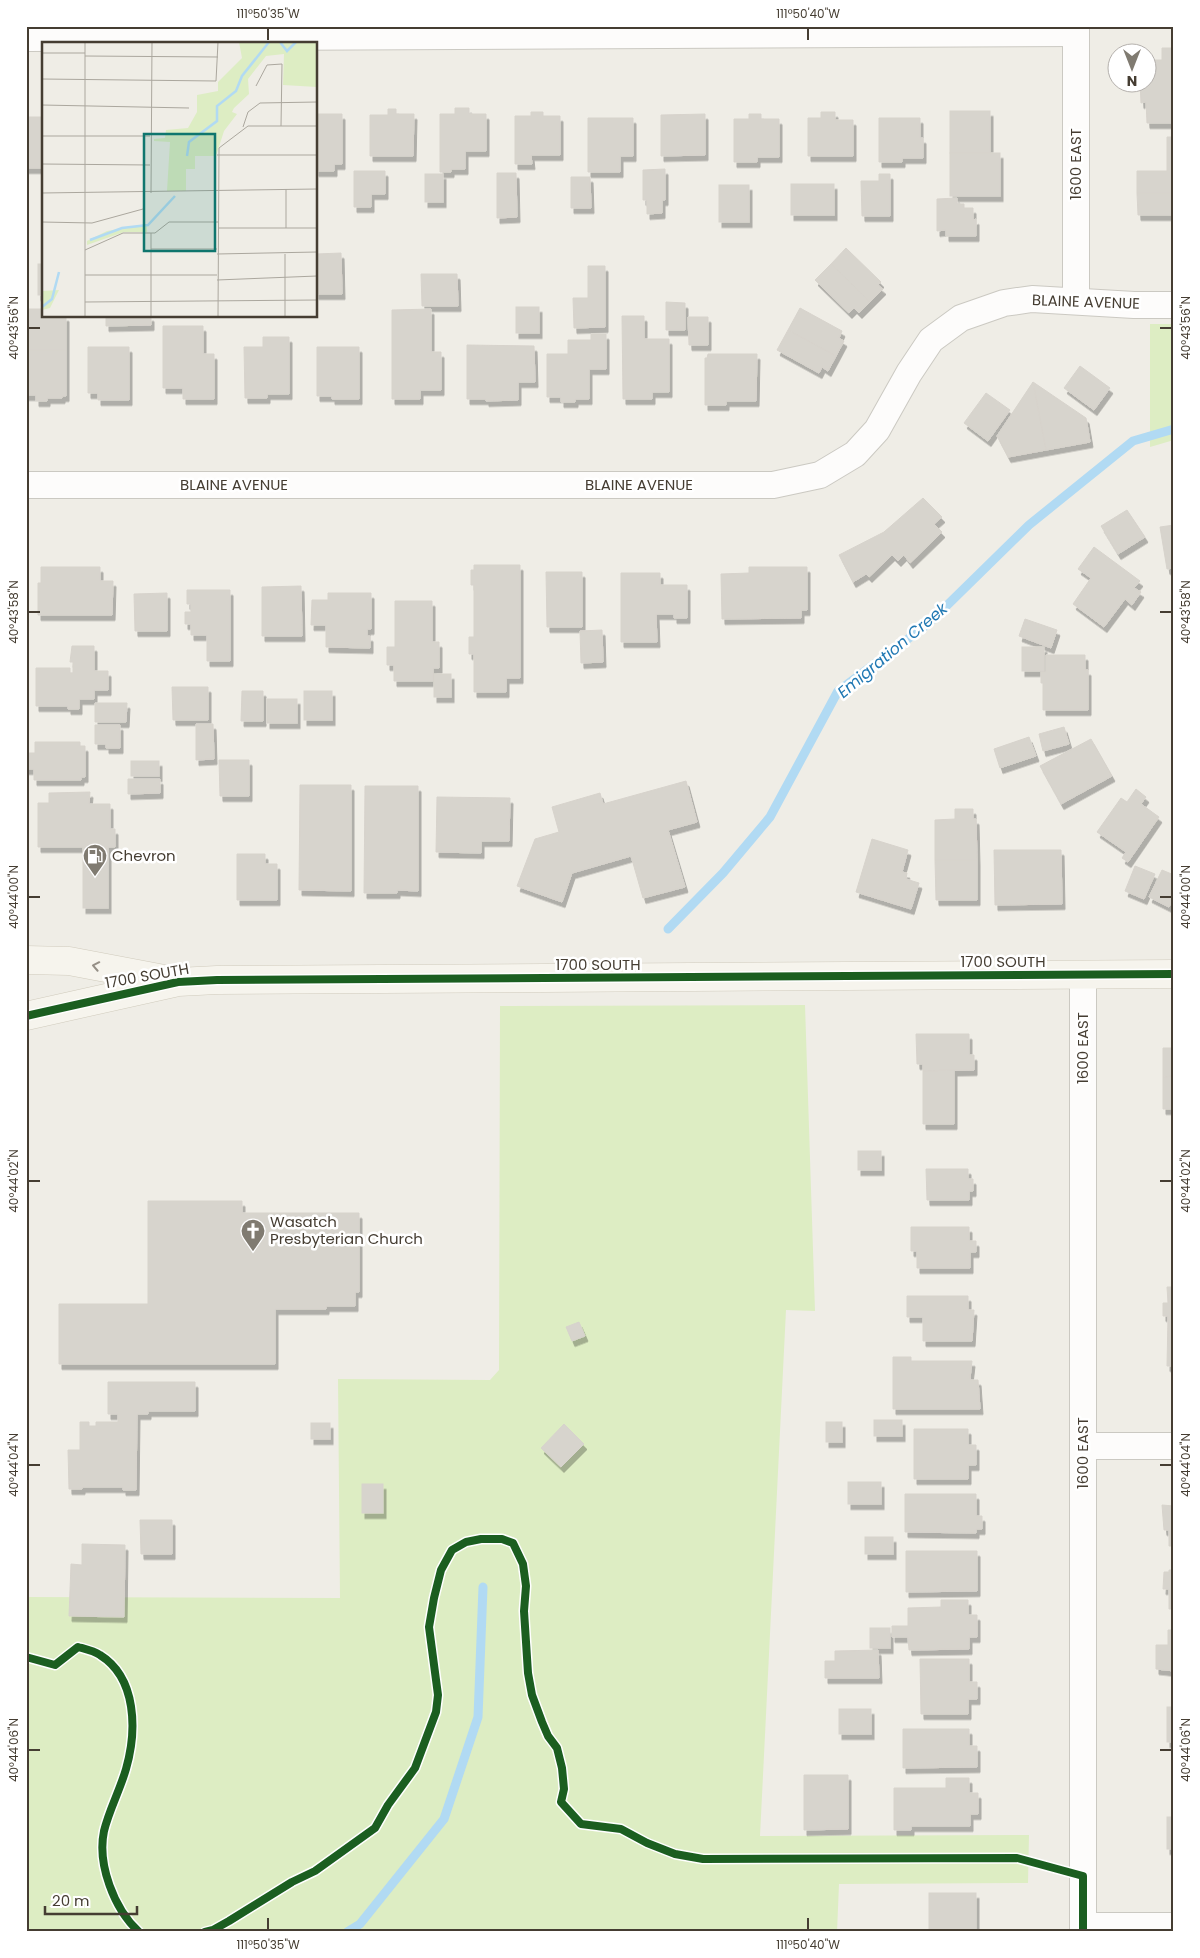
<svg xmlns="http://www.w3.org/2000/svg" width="1200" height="1958" viewBox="0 0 1200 1958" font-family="Poppins,sans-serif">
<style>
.green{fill:#ddedc3}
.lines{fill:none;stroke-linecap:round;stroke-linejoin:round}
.stream{stroke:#b1daf3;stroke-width:9}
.building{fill:#d7d4cd;stroke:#d7d3cc;filter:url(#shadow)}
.street-casing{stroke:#cbc9c2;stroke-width:28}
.secondary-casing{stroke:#d0cbbd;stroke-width:29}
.street{stroke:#fdfcfb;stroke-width:26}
.secondary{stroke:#f6f4ed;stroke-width:28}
.cycleway-casing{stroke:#fff;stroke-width:11}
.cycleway{stroke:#1b5e20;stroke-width:8}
.oneway{stroke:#958f86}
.ticks{fill:none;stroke:#453d32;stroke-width:2}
.labels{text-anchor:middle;stroke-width:5;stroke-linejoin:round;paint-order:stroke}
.street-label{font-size:15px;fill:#453d32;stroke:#fff}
.poi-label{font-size:15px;fill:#453d32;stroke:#fff;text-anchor:start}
.water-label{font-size:16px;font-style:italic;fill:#2078b3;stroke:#fff}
.inset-river{fill:none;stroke:#b1daf3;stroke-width:2.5}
.inset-road{fill:none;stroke:#aba79e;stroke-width:1}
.view{fill:#0f766e;fill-opacity:0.15;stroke:#0f766e;stroke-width:2.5}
.inset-edge{fill:none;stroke:#453d32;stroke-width:2.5}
.neatline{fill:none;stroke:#453d32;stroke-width:2}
.ticks-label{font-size:12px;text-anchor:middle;fill:#453d32}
</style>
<defs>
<filter id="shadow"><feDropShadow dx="3" dy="5.5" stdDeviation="0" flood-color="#0004"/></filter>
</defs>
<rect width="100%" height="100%" fill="#efede6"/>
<g class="green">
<path d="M1150,324h24v116l-24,7z"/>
<path d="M805,1005l10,306 -29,-1 -26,526 269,-1 -1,48 -189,1 -2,48h-811v-335l314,1 -2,-219 152,1 9,-10 1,-364z"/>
</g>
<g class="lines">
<g class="stream">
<path d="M668,929l55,-56 47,-56 68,-126 90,-67 101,-99 104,-84 41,-12"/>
<path d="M347,1932l13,-8 84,-105 34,-102 5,-130"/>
</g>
</g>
<g class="building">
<path d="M1162,48h12v75h-27l-1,-21 -5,1 -1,-20 8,-1v-22h14z"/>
<path d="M455,108h14v6h17v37h-21v18h-14v3h-11v-58h15z"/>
<path d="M388,109h8v5h18l-1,42h-43v-41h18z"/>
<rect x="950" y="111" width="40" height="42"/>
<path d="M531,112h12v4h17v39h-29l1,9h-17v-48h16z"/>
<path d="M821,112h14v8h18v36h-45v-38h13z"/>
<path d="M316,114h26v50h-8v7h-18z"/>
<path d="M705,114v41l-44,1v-41z"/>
<path d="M749,114h12v5h18v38h-22v5h-23v-43h15z"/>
<rect x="26" y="117" width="18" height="51"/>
<path d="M588,118h45v38h-13v16h-32z"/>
<path d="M879,118h41v20h3v20h-21v4h-23z"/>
<path d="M1167,137h7v56h-37v-22h30z"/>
<rect x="950" y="153" width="50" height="43"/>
<path d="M665,169v31h-3v13l-15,1v-14h-4v-30z"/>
<path d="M354,171h31v23h-14v13h-17z"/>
<path d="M497,173h19l1,44 -20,1z"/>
<rect x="425" y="174" width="18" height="28"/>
<path d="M879,174h11v42h-28l-1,-35h18z"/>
<path d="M571,177h19l1,31h-20z"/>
<rect x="791" y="184" width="43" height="31"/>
<rect x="719" y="185" width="30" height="37"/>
<path d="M1137,193h37v22h-36z"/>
<path d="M957,198v6h7v4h9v12l3,-1v17h-30v-6l-9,1v-32z"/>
<path d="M846,248l35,34 -3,3 5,4 -13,13 -39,-38z"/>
<path d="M341,253l1,41h-26v-40z"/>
<rect x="38" y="264" width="6" height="31"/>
<path d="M831,264l39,38 -11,11 -5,-5 -5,5 -34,-33z"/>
<path d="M588,266h17v61l-31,1 -1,-30h15z"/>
<path d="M421,274h36l1,32h-36z"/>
<path d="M666,302l19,1v27h-19z"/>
<rect x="516" y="307" width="23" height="26"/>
<path d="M800,308l42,23 -3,7 5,3 -8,15 -48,-26z"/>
<path d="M26,309h18v7h22v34h-40z"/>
<path d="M431,309v43h10v38h-21v9h-28v-89z"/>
<path d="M106,316h45v9l-45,1z"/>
<path d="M622,316h22v23h25v53h-17v7h-29z"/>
<path d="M688,317h20v28h-19z"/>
<path d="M163,326h40v28h11v45h-31v-11h-20z"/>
<path d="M788,330l48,26 -8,15 -6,-4 -3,6 -42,-23z"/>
<path d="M591,334h15v35h-17v30h-14v3h-14v-5h-14v-43h21v-14h23z"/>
<path d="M263,337h26v57h-22v4h-22l-1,-51h19z"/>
<path d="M467,345l67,1 1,36h-17v18l-32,1v-2h-19z"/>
<path d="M88,347h41v53h-31v-7h-10z"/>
<path d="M317,347h42v52h-27v-3h-15z"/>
<path d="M26,350h40v46h-4v2h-15v3h-11v-6h-10z"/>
<path d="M708,354h49l-1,47h-30v4h-21v-47h2z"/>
<path d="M1080,366l30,22 -16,22 -30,-22z"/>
<path d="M1033,382l53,36 4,24 -44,8z"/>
<path d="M1033,382l13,68 -38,7 -11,-21z"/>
<path d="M986,393l24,17 -22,31 -24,-18z"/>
<path d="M923,498l19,19 -8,7 8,8 -32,31 -6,-8 -6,6 -6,-6 -23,22 -3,-3 -13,8 -14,-27 45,-23z"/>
<path d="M1127,510l18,27 -27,17 -17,-28z"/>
<path d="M1174,525v43l-7,1 -7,-42z"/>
<path d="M1094,547l46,34 -6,7 7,4 -9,13 -7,-6 -21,28 -31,-23 18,-26 -13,-9z"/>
<path d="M474,565h46v113h-14v14h-32v-38h-5v-17h5v-52h-3v-15h3z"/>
<path d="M41,567h59v14h13l-1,34h-74v-32h3z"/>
<path d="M749,567h58v43h-6v8l-79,1 -1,-45 28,-1z"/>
<path d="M546,572h36v55h-35z"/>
<path d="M621,573h39v12h27v33h-13v-4h-18l1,28h-36z"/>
<path d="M301,586l1,50h-40v-49z"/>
<path d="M187,590h43v71h-23v-26h-16v-11h-6v-12h6v-8h-4z"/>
<path d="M167,593v38h-32l-1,-37z"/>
<path d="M328,593h43v36h-4v7h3v12l-44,-1v-22h-15l1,-25h16z"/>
<path d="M395,601h37v41h7v26h-6v13h-39v-16h-7v-18h8z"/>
<path d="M1025,619l32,11 -6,18 -32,-12z"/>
<path d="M602,630l1,32 -22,1 -1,-32z"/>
<path d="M72,646h22v25h14v19h-14v9h-15v10h-11v-3h-32v-38h34v5h3v-11h-3z"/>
<rect x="1022" y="647" width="22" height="24"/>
<path d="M1046,655h39v15h3v40h-45v-27h-2v-11h5z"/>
<rect x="434" y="674" width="17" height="23"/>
<path d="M172,687h36v33h-35z"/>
<path d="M242,691h21v30h-22z"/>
<rect x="304" y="691" width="28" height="29"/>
<rect x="267" y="699" width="30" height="24"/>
<path d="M95,703h32l-1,19h-31z"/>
<path d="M196,724h17l1,35 -18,1z"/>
<path d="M95,725h25v23h-14v-4h-11z"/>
<path d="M1064,727l5,17 -26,7 -4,-17z"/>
<path d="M1029,737l7,19 -36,12 -6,-19z"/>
<path d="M1091,739l21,37 -51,28 -21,-38z"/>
<path d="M35,742h45v4h5v31h-4v3h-47v-11h-8v-16h9z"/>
<path d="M219,760h30v36h-29z"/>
<rect x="131" y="761" width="28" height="15"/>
<path d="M128,779h32v14l-32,1z"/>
<path d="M686,781l11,41 -29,8 17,57 -42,11 -12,-42 -59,17 -10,29 -45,-16 18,-47 24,-7 -7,-25 48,-14 3,11z"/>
<path d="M300,785h51v106l-52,-1z"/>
<path d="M365,786h53v105l-21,-1v3h-33z"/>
<path d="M1136,789l10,8 -5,7 18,13 -31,45 -6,-4 4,-6 -29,-20 24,-34 6,4z"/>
<path d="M90,792l-1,12h21v25h5v18h-77v-44h11v-10z"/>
<path d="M437,797l73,1 -1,43h-28v12l-45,-1z"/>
<path d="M955,809h18v10h3l1,41h-42v-40l20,-1z"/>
<path d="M872,839l36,11 -6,22 5,1 -1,6 13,4 -8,26 -55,-17z"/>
<rect x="83" y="847" width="25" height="61"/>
<path d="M994,850h67l1,54 -67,1z"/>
<path d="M237,854h28v10h12v36h-40z"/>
<path d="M935,860h42v40h-41z"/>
<path d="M1135,866l20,8 -11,25 -19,-8z"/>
<path d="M1162,870l12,5v22l-5,10 -20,-10z"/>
<path d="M916,1034h53v21h5v15l-51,1v-7h-6z"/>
<path d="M1163,1048h11v28l-11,1z"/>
<path d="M954,1070v54h-31v-53z"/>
<path d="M1174,1076v33h-11v-32z"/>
<rect x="858" y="1151" width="23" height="19"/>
<path d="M926,1169h42v10h5v12h-4v9h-42z"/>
<path d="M148,1201h94v12h117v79h-4v14h-29v3h-51v55h-216v-60h89z"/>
<path d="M911,1227h58v14h7v11h-6v16h-53v-17h-6z"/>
<path d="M1167,1287h7v79h-7l1,-50h-5v-13h5z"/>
<path d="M907,1296h61v14h6l-2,31h-49v-24h-16z"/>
<path d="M579,1322l6,14 -13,5 -6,-14z"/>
<path d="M893,1357h18v4h61l-2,17 1,2h7l2,29h-87z"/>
<path d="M108,1382h87v29h-47v3h-11l-1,76h-13v-3h-41v2h-13l-1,-39h12v-28h9v4h7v-4h22v-8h-10z"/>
<rect x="874" y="1420" width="28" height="16"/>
<rect x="826" y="1422" width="16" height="20"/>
<rect x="311" y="1423" width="19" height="16"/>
<path d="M564,1424l20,20 -23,23 -20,-19z"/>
<path d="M914,1429h54v16h8v20h-8v14h-54z"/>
<rect x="848" y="1482" width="33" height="22"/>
<rect x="362" y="1484" width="21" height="29"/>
<path d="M905,1494h71v22h6v13h-6v4l-71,-1z"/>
<path d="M1162,1505l12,1v40h-5v-16h-5z"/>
<path d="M140,1520h32v34h-31z"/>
<rect x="865" y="1537" width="28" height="17"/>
<path d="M82,1544l43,1 -1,72 -55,-1 2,-52 11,1z"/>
<path d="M906,1551h71v40l-71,1z"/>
<path d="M1169,1570h5v39h-5v-20h-6l1,-17h5z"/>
<path d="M941,1600h27v15h9v22h-8v12l-60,1 -1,-13h-16v-11h16v-18l33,-1z"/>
<rect x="870" y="1628" width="20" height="20"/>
<path d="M1168,1630h6v41l-18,-2v-24h12z"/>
<path d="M878,1650l1,28h-54v-17h10v-10z"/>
<path d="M920,1659h49v23h8v17h-9v15h-47z"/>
<rect x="1167" y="1707" width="7" height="35"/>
<rect x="839" y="1709" width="32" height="25"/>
<path d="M903,1729h66v17h8v21l-74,1z"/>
<path d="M804,1775h44v54l-44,1z"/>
<path d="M946,1778h23v15h9v21h-8v12h-59v4h-17v-42h52z"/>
<rect x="1167" y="1817" width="7" height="32"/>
<rect x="929" y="1893" width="47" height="39"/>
</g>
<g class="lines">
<defs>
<g id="street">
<path d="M26,38l1050,-5"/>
<path d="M1076,301v-275"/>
<path d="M26,485h747l47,-10 35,-21 22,-24 32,-57 22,-33 30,-22 43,-15 28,-4 102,6h40"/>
<path d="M1083,975v957"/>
<path d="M1083,1446h91"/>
<path d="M1083,1926h91"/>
</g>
<g id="secondary">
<path d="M26,960l43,1 95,18"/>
<path d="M26,1016l152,-34 39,-2 957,-6"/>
</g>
</defs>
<use href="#street" class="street-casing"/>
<use href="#secondary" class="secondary-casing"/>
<use href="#street" class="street"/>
<use href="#secondary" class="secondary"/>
<defs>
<g id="cycleway">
<path d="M26,1016l152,-34 39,-2 957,-6"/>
<path d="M26,1657l29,8 23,-18c7,2 16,4 22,8 37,23 37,76 26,114 -6,21 -17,41 -22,62 -7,33 10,78 35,101"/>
<path d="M205,1932l8,-2 16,-9 63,-39 23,-11 60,-43 13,-23 27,-37 21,-56 2,-17 -9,-68 5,-29 7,-28 11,-20 14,-8 15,-3h21l11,4 10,21 3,22 -2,25 4,62 4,22 10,27 6,14 9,12 5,20 2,21 -3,13 20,22 40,5 26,14 28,11 28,5 314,-1 66,18v56"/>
</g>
</defs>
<use href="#cycleway" class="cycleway-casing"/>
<use href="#cycleway" class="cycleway"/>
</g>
<defs><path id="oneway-chevron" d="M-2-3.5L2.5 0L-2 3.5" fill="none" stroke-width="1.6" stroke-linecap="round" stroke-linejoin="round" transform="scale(1.25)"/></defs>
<use class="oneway" href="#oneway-chevron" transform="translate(96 966) rotate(-169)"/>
<path class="ticks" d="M268,28v12M808,28v12M28,328h12M1160,328h12M28,612h12M1160,612h12M28,897h12M1160,897h12M28,1181h12M1160,1181h12M28,1465h12M1160,1465h12M28,1750h12M1160,1750h12M268,1918v12M808,1918v12"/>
<defs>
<symbol id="fuel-pin" viewBox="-11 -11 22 30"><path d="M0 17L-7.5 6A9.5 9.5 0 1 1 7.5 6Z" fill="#807b71" stroke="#fff"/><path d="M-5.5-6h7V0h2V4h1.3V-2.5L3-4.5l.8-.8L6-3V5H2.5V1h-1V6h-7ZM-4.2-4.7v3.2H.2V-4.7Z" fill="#fff"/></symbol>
<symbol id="church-pin" viewBox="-11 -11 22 30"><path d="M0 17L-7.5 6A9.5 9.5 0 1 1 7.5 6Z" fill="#807b71" stroke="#fff"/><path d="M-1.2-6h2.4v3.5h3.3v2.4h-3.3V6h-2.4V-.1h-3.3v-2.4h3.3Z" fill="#fff"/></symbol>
</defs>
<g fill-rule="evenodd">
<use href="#fuel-pin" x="81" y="842" width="28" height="38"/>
<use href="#church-pin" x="239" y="1217" width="28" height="38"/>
</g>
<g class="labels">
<g class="street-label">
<text transform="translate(1076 164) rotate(-90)" y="5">1600 EAST</text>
<text transform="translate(1086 302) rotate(2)" y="5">BLAINE AVENUE</text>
<text x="234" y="490">BLAINE AVENUE</text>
<text x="639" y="490">BLAINE AVENUE</text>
<text x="1003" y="967">1700 SOUTH</text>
<text x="598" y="970">1700 SOUTH</text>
<text transform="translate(147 976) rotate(-10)" y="5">1700 SOUTH</text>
<text transform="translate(1083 1048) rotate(-90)" y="5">1600 EAST</text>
<text transform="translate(1083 1453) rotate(-90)" y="5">1600 EAST</text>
</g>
<g class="poi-label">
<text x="112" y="861">Chevron</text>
<text x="270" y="1227">Wasatch<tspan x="270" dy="17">Presbyterian Church</tspan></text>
</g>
<g class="water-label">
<text transform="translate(892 650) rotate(-40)" y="6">Emigration Creek</text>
</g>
</g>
<g transform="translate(42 42)">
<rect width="275" height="275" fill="#efede6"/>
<path d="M197,0h78v45l-34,-2 1,-31 -18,2 -18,23 1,15 -15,14 -2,4 5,2 -13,17 -8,25h-21v13h-9v22h-19l3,-49 -16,-1v-2l11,-1 1,-8 22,-2 9,-16v-17l21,-4v-9l24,-24zM105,182v8h-23l-37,13v-4l20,-10zM17,248l-9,18 -8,2v-19z" fill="#ddedc3"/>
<path class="inset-river" d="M238,0l7,9 9,-9M145,114l2,-14 28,-21v-15l19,-15 6,-15 27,-34M48,198l32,-12 26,-3 27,-29M0,265l10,-8 7,-27"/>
<path class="inset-road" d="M0,11h43M43,14l133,1M0,37l174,2 2,-39M214,44l11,-21 15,-1 -1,62M0,63l147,3M201,85l5,-15 12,-9 57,-1M0,94h108M175,113h100M0,122l108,1M0,151l275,-4M109,151l1,-151M0,180l50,1 51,-14M176,186h99M244,186v-39M109,207h66M43,208l38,-17h32l14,-11h49M175,212l100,-2M43,233h132M175,238l100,-4M43,260l232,-2M43,275v-275M109,275v-84M176,275l1,-169 29,-22h69M243,275v-63"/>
<path class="view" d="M102,92h71v117h-71z"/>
<rect width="275" height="275" class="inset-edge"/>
</g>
<rect width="1200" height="1958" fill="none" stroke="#ffffff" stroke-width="55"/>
<g transform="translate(1132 68) rotate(180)"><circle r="24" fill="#ffffff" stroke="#b5b1ad"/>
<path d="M0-4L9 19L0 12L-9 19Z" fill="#807b71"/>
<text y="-8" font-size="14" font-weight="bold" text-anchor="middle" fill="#453d32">N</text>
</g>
<path d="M45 1906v8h92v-8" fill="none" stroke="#453d32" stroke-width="2.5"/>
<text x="52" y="1906" font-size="15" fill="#453d32" stroke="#ffffff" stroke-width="4" paint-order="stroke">20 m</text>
<rect x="28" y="28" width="1144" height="1902" class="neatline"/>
<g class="ticks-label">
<text x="268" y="18">111°50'35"W</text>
<text x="808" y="18">111°50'40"W</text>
<text transform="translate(1186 328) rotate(-90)" y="4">40°43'56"N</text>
<text transform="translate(14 328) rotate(-90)" y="4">40°43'56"N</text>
<text transform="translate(1186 612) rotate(-90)" y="4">40°43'58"N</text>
<text transform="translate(14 612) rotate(-90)" y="4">40°43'58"N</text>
<text transform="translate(14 897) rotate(-90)" y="4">40°44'00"N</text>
<text transform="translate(1186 897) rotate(-90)" y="4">40°44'00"N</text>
<text transform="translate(14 1181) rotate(-90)" y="4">40°44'02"N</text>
<text transform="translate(1186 1181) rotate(-90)" y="4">40°44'02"N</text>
<text transform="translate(14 1465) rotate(-90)" y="4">40°44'04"N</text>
<text transform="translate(1186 1465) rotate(-90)" y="4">40°44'04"N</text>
<text transform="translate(14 1750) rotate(-90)" y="4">40°44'06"N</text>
<text transform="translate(1186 1750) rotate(-90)" y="4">40°44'06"N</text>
<text x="268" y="1949">111°50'35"W</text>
<text x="808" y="1949">111°50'40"W</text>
</g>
</svg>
